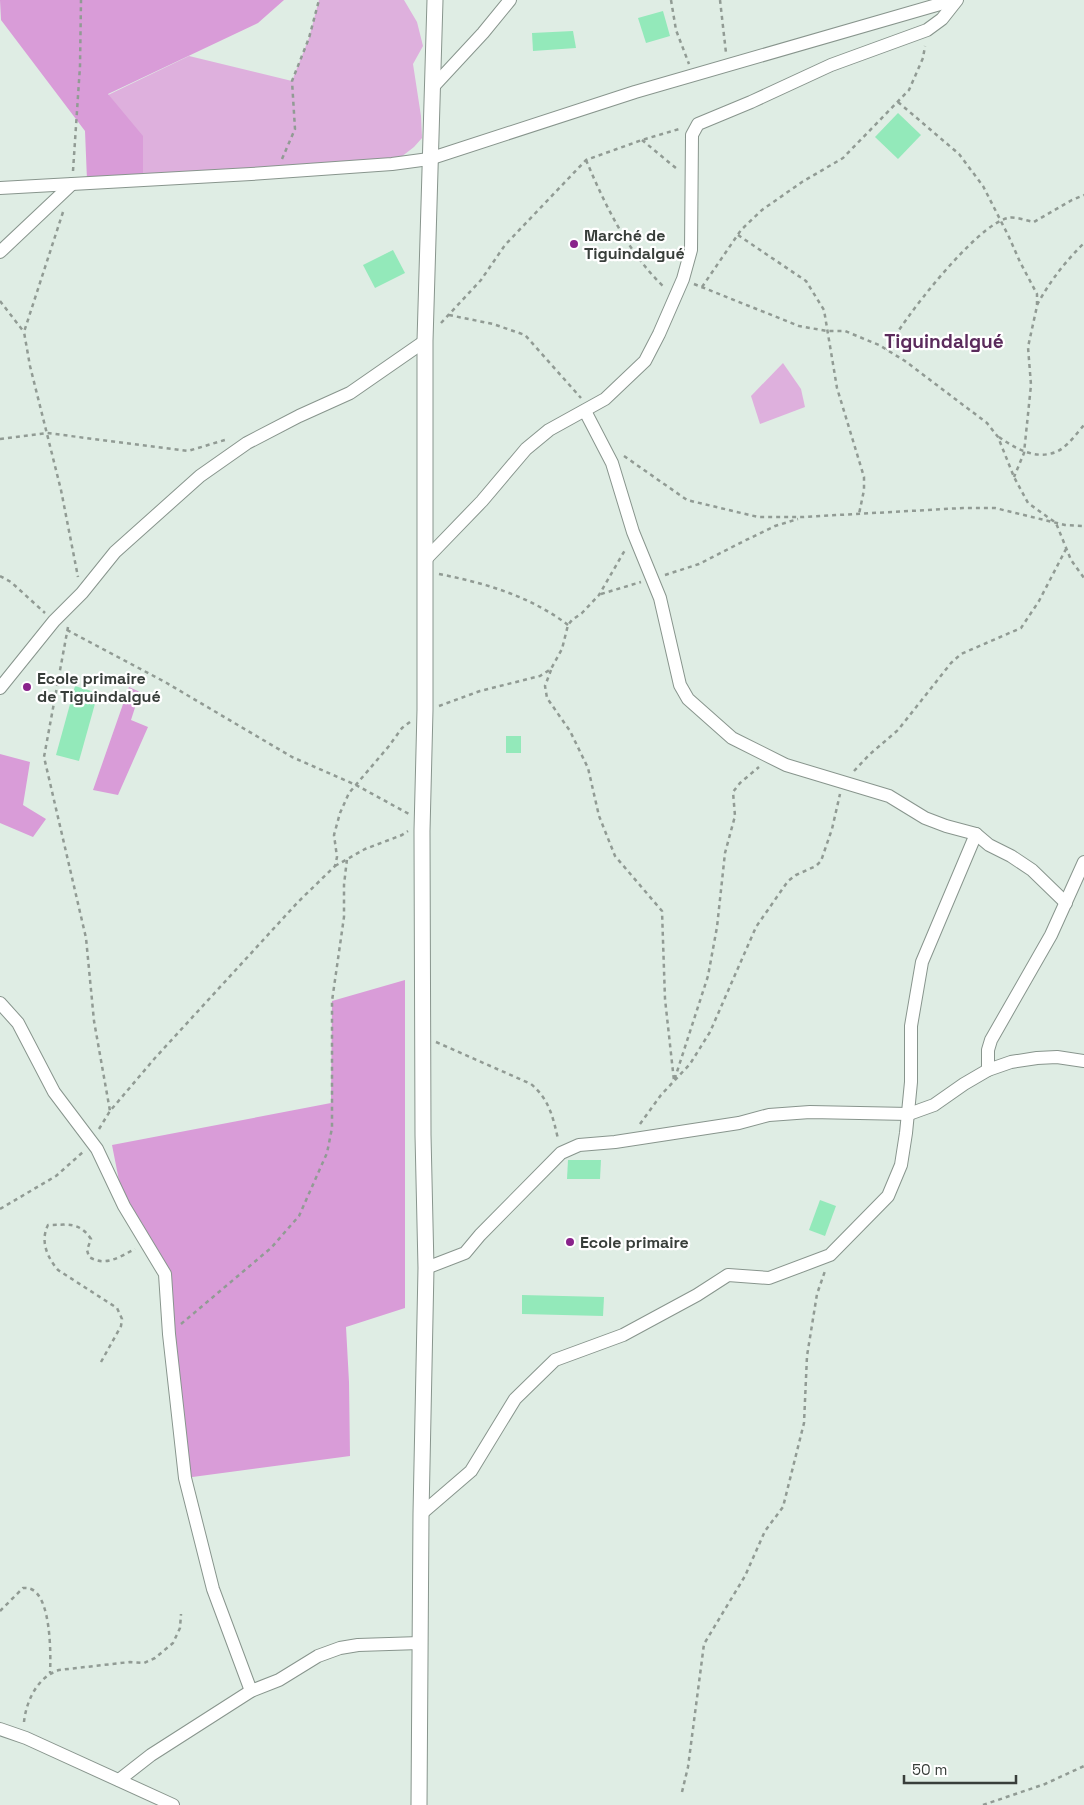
<svg xmlns="http://www.w3.org/2000/svg" width="1084" height="1805" viewBox="0 0 1084 1805" font-family="'Space Grotesk',sans-serif">
<style>
.green{fill:#deb0dd}
.forest{fill:#d99cd8}
.building{fill:#93e9ba}
.lines{fill:none;stroke-linecap:round;stroke-linejoin:round}
.minor-casing{stroke:#88958d;stroke-width:14}
.tertiary-casing{stroke:#88958d;stroke-width:17}
.path{stroke:#919b94;stroke-width:2.5;stroke-dasharray:4 4;stroke-linecap:butt}
.minor{stroke:#fff;stroke-width:12}
.tertiary{stroke:#fff;stroke-width:15}
.poi-dot{fill:#89238b;stroke:#fff;stroke-width:2}
.labels{text-anchor:middle;stroke-width:4.5;stroke-linejoin:round;paint-order:stroke}
.poi-label{font-size:16px;font-weight:bold;fill:#383e3a;stroke:#fff;text-anchor:start}
.quarter-label{font-size:19px;font-weight:bold;fill:#5b2b5c;stroke:#fff}
</style>
<rect width="100%" height="100%" fill="#dfede4"/>
<g class="green">
<path d="M319,0h85l13,22 6,24 -10,18 8,52 1,22 -8,9 -22,17 -249,15 -35,-84 81,-39 103,25 17,-43z"/>
<path d="M783,363l18,26 4,18 -45,17 -9,-28z"/>
</g>
<g class="forest">
<path d="M0,0h284l-26,23 -150,71 35,42v43l-56,1 -2,-49 -84,-111z"/>
<path d="M129,687l11,5 -9,28 17,7 -30,68 -25,-5z"/>
<path d="M0,754l30,8 -7,43 23,14 -13,18 -33,-14z"/>
<path d="M405,980v328l-59,19 3,55 1,74 -165,22 -20,-204 -41,-68 -12,-61 219,-42 1,-102z"/>
</g>
<g class="building">
<path d="M663,11l7,25 -24,7 -8,-25z"/>
<path d="M573,31l3,17 -43,3 -1,-18z"/>
<path d="M898,113l23,22 -23,24 -23,-22z"/>
<path d="M393,250l12,23 -30,15 -12,-23z"/>
<path d="M75,686l23,7 -19,68 -23,-6z"/>
<rect x="506" y="736" width="15" height="17"/>
<path d="M568,1160h33l-1,19h-33z"/>
<path d="M820,1200l16,6 -11,30 -16,-6z"/>
<path d="M522,1295l82,2 -1,19 -81,-2z"/>
</g>
<g class="lines">
<defs>
<g id="minor">
<path d="M432,88l51,-55 27,-33"/>
<path d="M0,188l251,-14 141,-10 37,-5 206,-67 319,-92"/>
<path d="M0,252l72,-68"/>
<path d="M585,411l27,52 21,69 27,66 20,87 8,14 44,39 54,27 103,31 36,22 21,8 30,8 13,11 22,11 21,14 34,33"/>
<path d="M425,560l57,-59 44,-52 23,-19 56,-31 40,-38 14,-27 24,-55 8,-29 1,-115 6,-11 53,-22 80,-37 96,-35 15,-11 15,-19"/>
<path d="M0,688l54,-67 28,-28 33,-41 85,-76 47,-33 52,-27 51,-23 75,-52"/>
<path d="M0,1003l18,20 36,69 43,57 27,57 41,68 4,60 16,144 28,111 38,102"/>
<path d="M988,1070v-20l3,-10 60,-105 33,-73"/>
<path d="M426,1268l39,-15 15,-18 81,-82 18,-8 36,-3 124,-19 30,-8 41,-3 99,2 25,-9 30,-21 24,-14 23,-8 26,-4 20,-1 27,4"/>
<path d="M421,1514l50,-43 44,-72 40,-39 68,-25 74,-40 31,-20 41,3 61,-23 58,-59 13,-31 5,-32 5,-51v-56l11,-64 54,-128"/>
<path d="M0,1729l26,9 147,67"/>
<path d="M119,1780l32,-25 100,-64 28,-11 39,-24 22,-8 18,-3 62,-2"/>
</g>
<path id="tertiary" d="M419,1805l2,-291 5,-246 -3,-133 -1,-304 3,-121v-369l10,-341"/>
</defs>
<use href="#minor" class="minor-casing"/>
<use href="#tertiary" class="tertiary-casing"/>
<g class="path">
<path d="M671,0l5,30 13,34"/>
<path d="M720,0l6,53"/>
<path d="M898,102l61,52 24,32 26,51 11,25 17,32v12l-9,41 3,38 -7,68 -10,24"/>
<path d="M642,140l35,29"/>
<path d="M282,159l13,-30 -3,-48 17,-43 10,-38"/>
<path d="M586,160c20,47 42,93 79,128"/>
<path d="M73,171l7,-105 1,-66"/>
<path d="M63,212l-39,120 6,34 31,124 17,87"/>
<path d="M738,235l68,46 18,29 13,78 27,89v13l-5,24"/>
<path d="M694,284l105,42 28,5h18l34,14 26,16 82,62 11,14 16,40 14,26 28,20 15,37 13,18"/>
<path d="M702,287l39,-57 21,-20 40,-28 41,-24 66,-68 14,-32 2,-12"/>
<path d="M0,301l24,31"/>
<path d="M1037,305c13,-24 28,-43 47,-62"/>
<path d="M449,315l44,9 32,11 56,63"/>
<path d="M441,323l40,-43 24,-35 81,-85 56,-20 37,-11"/>
<path d="M887,350c14,-29 90,-126 121,-132 7,-2 19,3 26,4l38,-22 12,-5"/>
<path d="M999,437c17,12 38,24 59,14 10,-5 19,-18 26,-26"/>
<path d="M0,439l47,-6 141,18 40,-12"/>
<path d="M624,456l63,44 71,17h44l161,-9h32l70,17 19,1"/>
<path d="M439,574c46,9 91,22 129,51"/>
<path d="M665,575l34,-11 45,-23 31,-15 23,-7"/>
<path d="M0,576l11,6 34,31"/>
<path d="M601,594l40,-12"/>
<path d="M68,627l-24,130 42,181 8,83 16,90"/>
<path d="M67,630l98,52 127,75 64,28 53,29"/>
<path d="M551,670l-6,16 2,12 23,33 18,37 11,48 16,40 47,55 3,88 9,82 34,-105 9,-49 8,-74 10,-37 -2,-24 7,-9 19,-16"/>
<path d="M439,706l41,-15 60,-15 11,-7 11,-20 6,-24 4,-5 10,-7 17,-18 26,-45"/>
<path d="M854,771l15,-16 29,-25 53,-67 10,-9 60,-26 18,-27 27,-52"/>
<path d="M335,866l30,-17 37,-14 6,-4"/>
<path d="M436,1042l95,42c18,15 22,33 27,55"/>
<path d="M640,1124l21,-29 29,-31 20,-32 46,-105 32,-46 8,-6 20,-9 5,-5 11,-32 8,-35"/>
<path d="M99,1129l11,-18 45,-53 143,-156 37,-36 2,-9 -3,-22 6,-22 9,-20 40,-47 13,-18 8,-6"/>
<path d="M0,1209l56,-33 27,-24"/>
<path d="M181,1324l90,-76 28,-32 28,-63 5,-25v-127l12,-84v-32l3,-26"/>
<path d="M101,1362l20,-36 1,-7 -5,-11 -59,-38c-11,-13 -18,-29 -10,-45 19,0 31,-4 43,14l-4,11 2,7c17,10 30,0 46,-8"/>
<path d="M0,1611l23,-23c3,0 5,0 8,1 20,8 20,65 19,84"/>
<path d="M24,1722c2,-20 13,-45 35,-52l71,-8 14,1 11,-5 18,-15 7,-15 1,-14"/>
<path d="M682,1792l6,-25 16,-123 41,-68 20,-45 18,-24 21,-84 3,-67 10,-62 8,-23"/>
<path d="M983,1805l62,-21 39,-18"/>
</g>
<use href="#minor" class="minor"/>
<use href="#tertiary" class="tertiary"/>
</g>
<g class="poi-dot">
<circle cx="574" cy="244" r="5"/>
<circle cx="27" cy="687" r="5"/>
<circle cx="570" cy="1242" r="5"/>
</g>
<g class="labels">
<g class="poi-label">
<text x="584" y="241">Marché de<tspan x="584" dy="18">Tiguindalgué</tspan></text>
<text x="37" y="684">Ecole primaire<tspan x="37" dy="18">de Tiguindalgué</tspan></text>
<text x="580" y="1248">Ecole primaire</text>
</g>
<g class="quarter-label">
<text x="944" y="348">Tiguindalgué</text>
</g>
</g>
<path d="M904 1775v8h112v-8" fill="none" stroke="#383e3a" stroke-width="2.5"/>
<text x="912" y="1775" font-size="15" fill="#383e3a" stroke="#ffffff" stroke-width="4" paint-order="stroke">50 m</text>
</svg>
